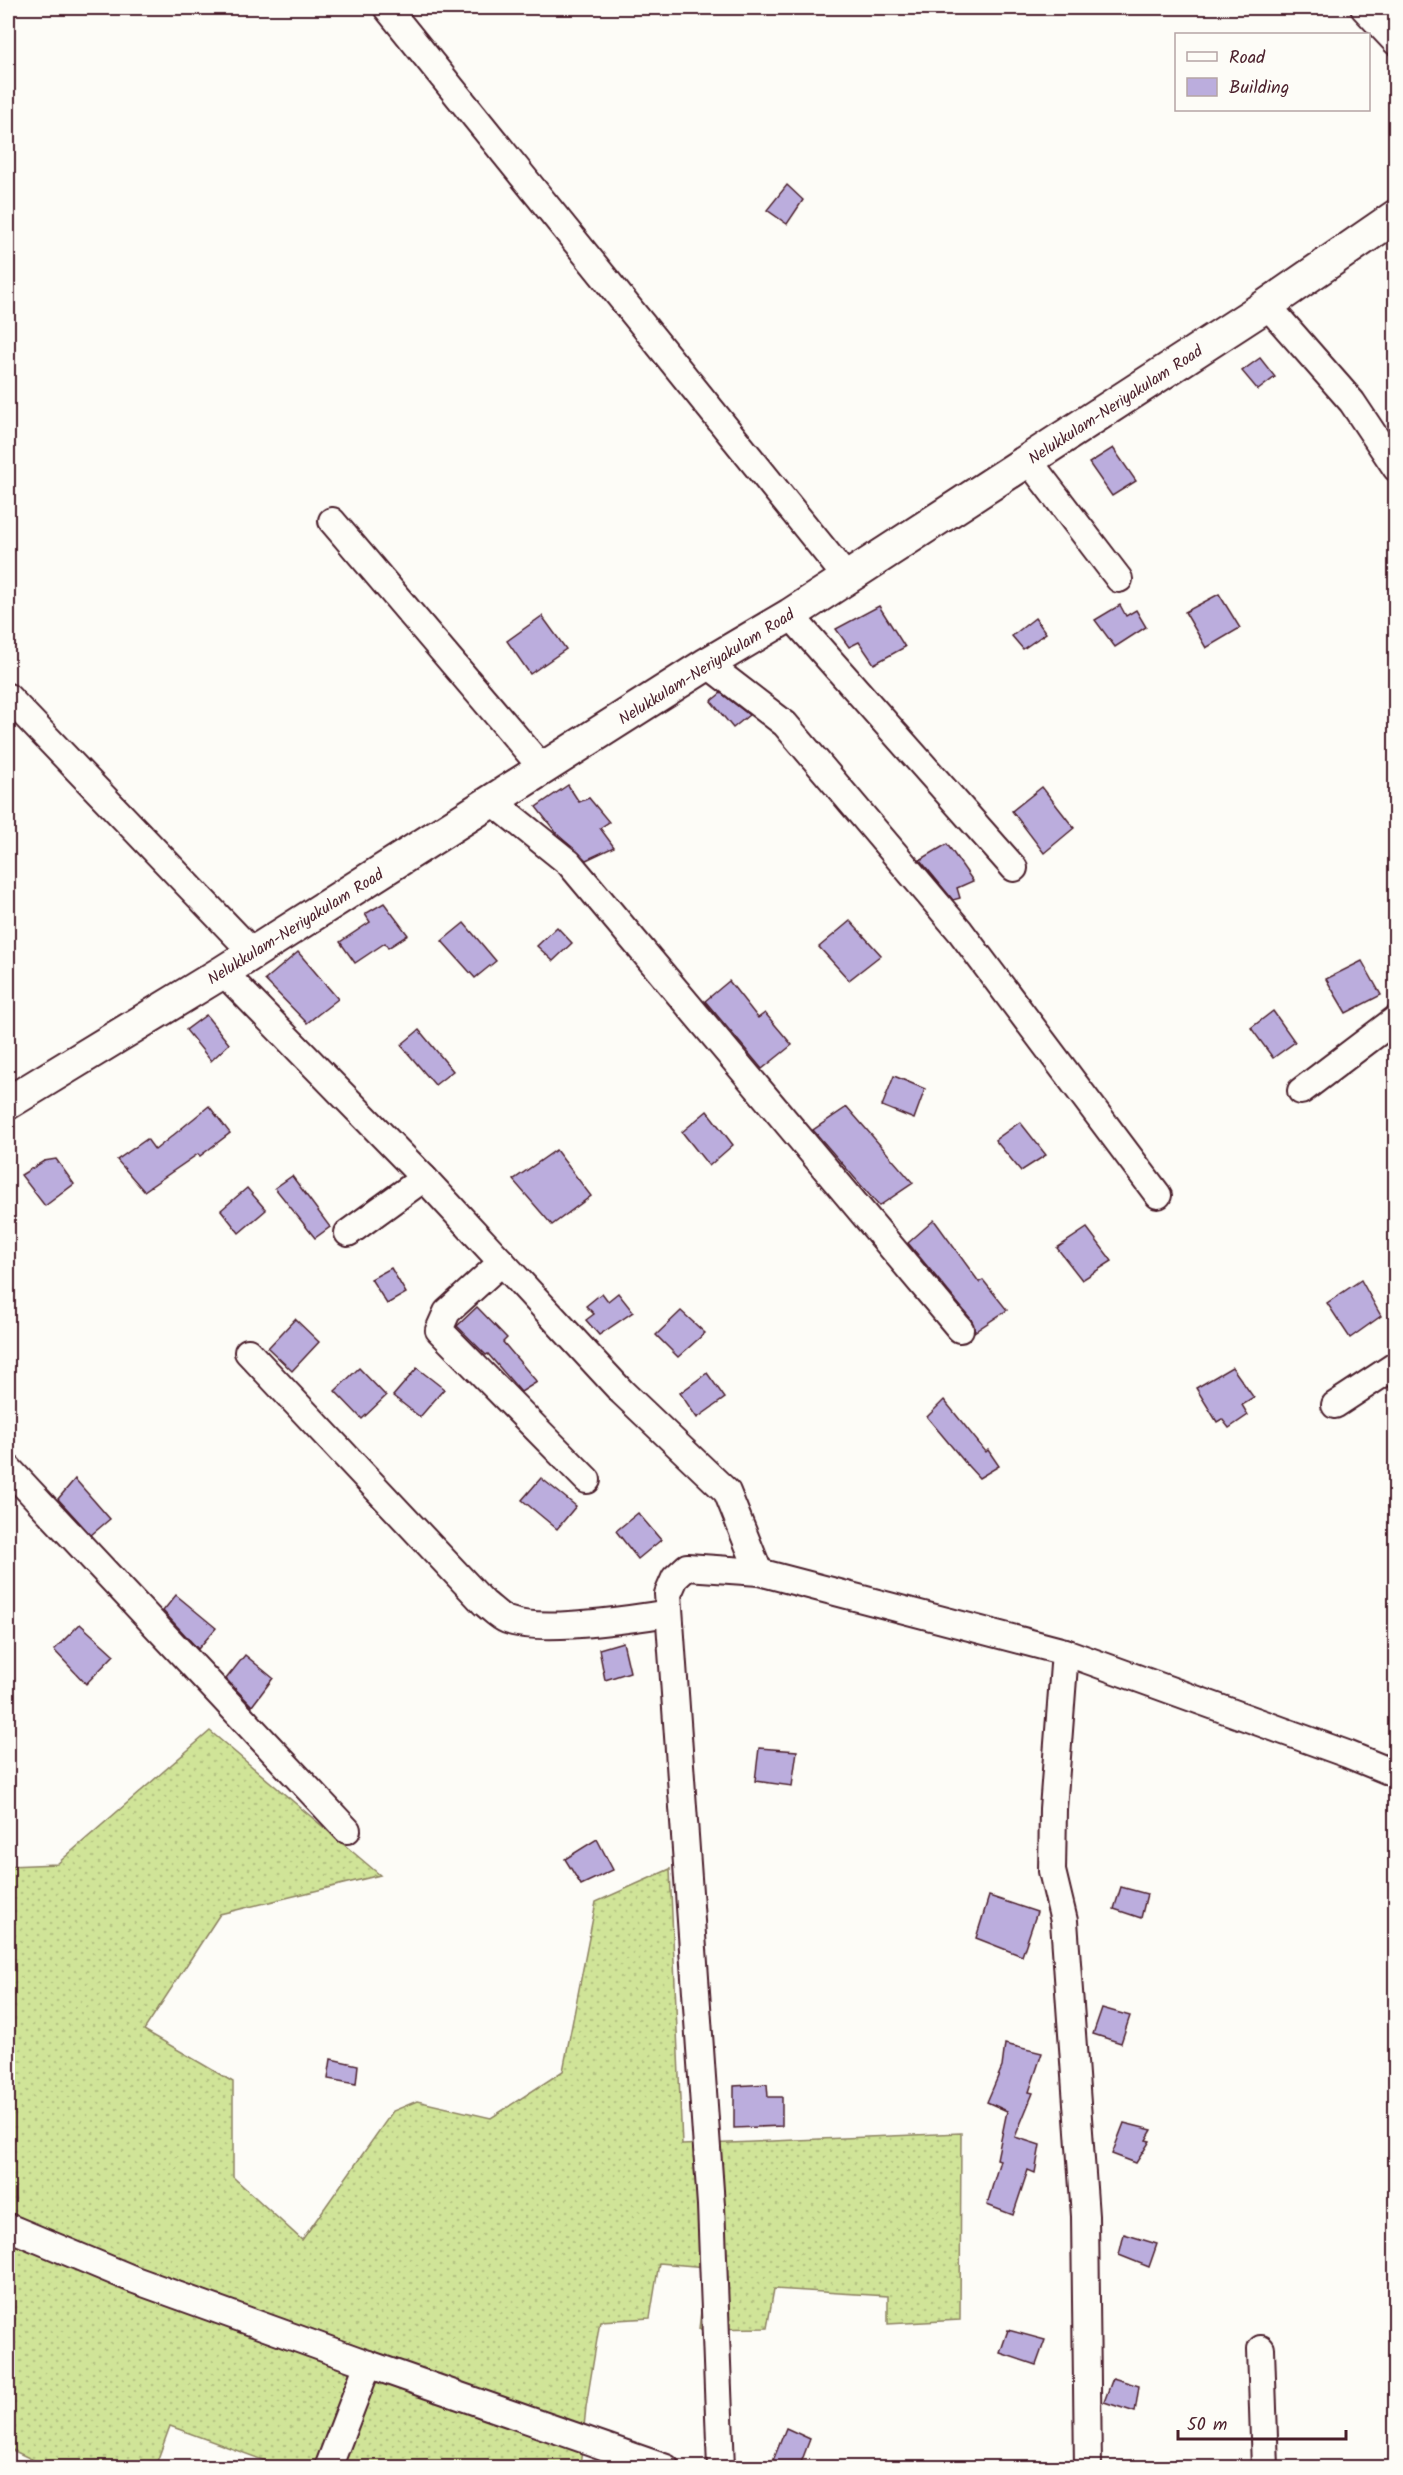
<svg xmlns="http://www.w3.org/2000/svg" width="1403" height="2475" viewBox="0 0 1403 2475" font-family="Kalam,sans-serif">
<style>
.grass{fill:url(#grass-dots);stroke:#8d8262;stroke-width:1.5}
.building{fill:#bbaddd;stroke:#4a1f2b;stroke-width:1.5}
.lines{fill:none;stroke-linecap:round;stroke-linejoin:round}
.minor-casing{stroke:#4a1f2b;stroke-width:30}
.major-casing{stroke:#4a1f2b;stroke-width:36}
.minor{stroke:#fdfcf7;stroke-width:26}
.major{stroke:#fdfcf7;stroke-width:32}
.labels{text-anchor:middle;stroke-width:4.5;stroke-linejoin:round;paint-order:stroke}
.street-label{font-size:16px;fill:#4a1f2b;stroke:#fdfcf7}
</style>
<defs>
<pattern id="grass-dots" width="8" height="8" patternUnits="userSpaceOnUse" patternTransform="scale(1.5)"><rect width="8" height="8" fill="#d0e498"/><path d="M2 2h.1M6 6h.1" fill="none" stroke="#b4c383" stroke-width="1.8" stroke-linecap="round"/></pattern>
</defs>
<rect width="100%" height="100%" fill="#fdfcf7"/>
<filter id="ink" filterUnits="userSpaceOnUse"><feTurbulence type="fractalNoise" baseFrequency=".0167" numOctaves="2"/><feDisplacementMap in="SourceGraphic" scale="12" xChannelSelector="R" yChannelSelector="G"/><feConvolveMatrix kernelMatrix="1 2 1 2 8 2 1 2 1" color-interpolation-filters="sRGB"/></filter>
<g filter="url(#ink)">
<path class="grass" d="M210,1731l170,144 -160,39 -76,116 89,52v95l69,63 91,-129 24,-10 74,17 72,-47 33,-169 74,-33 12,276 279,-12 -1,187 -72,4v-28l-114,-7 -7,39 -68,1 7,-62 -47,-4 -9,55 -50,3 -14,86 -6,60h-298l-112,-41 -15,41h-107l-40,-19v-582l49,-2z"/>
<g class="building">
<path d="M787,185l16,15 -16,24 -20,-14z"/>
<path d="M1260,358l15,19 -17,13 -16,-19z"/>
<path d="M1113,448l23,33 -24,15 -23,-33z"/>
<path d="M1219,594l21,34 -34,20 -21,-36z"/>
<path d="M1120,605l6,11 10,-6 10,17 -31,20 -20,-27z"/>
<path d="M879,606l26,41 -31,17 -15,-22 -10,5 -13,-18z"/>
<path d="M542,616l24,33 -36,25 -23,-33z"/>
<path d="M1035,618l11,15 -23,16 -11,-13z"/>
<path d="M721,693l28,22 -16,13 -22,-27z"/>
<path d="M568,785l11,17 10,-4 20,24 -9,6 14,19 -28,13 -28,-25 -22,-28z"/>
<path d="M1042,787l32,41 -30,25 -32,-42z"/>
<path d="M947,844l26,37 -16,7 3,10 -7,2 -33,-40z"/>
<path d="M384,903l24,32 -20,13 -3,-5 -30,20 -15,-21 30,-20 -5,-8z"/>
<path d="M850,921l31,34 -32,25 -30,-33z"/>
<path d="M464,923l32,38 -21,17 -33,-37z"/>
<path d="M557,927l15,16 -19,18 -16,-15z"/>
<path d="M298,952l40,47 -31,24 -42,-43z"/>
<path d="M1362,961l19,34 -35,18 -20,-34z"/>
<path d="M729,981l29,37 7,-5 27,32 -30,24 -57,-68z"/>
<path d="M1273,1011l22,31 -22,16 -22,-30z"/>
<path d="M206,1015l23,29 -18,17 -25,-31z"/>
<path d="M419,1030l34,41 -18,14 -34,-40z"/>
<path d="M894,1076l31,13 -11,30 -32,-13z"/>
<path d="M209,1106l21,27 -30,23 -2,-2 -54,37 -27,-31 30,-21 8,11z"/>
<path d="M847,1107l66,76 -34,23 -66,-76z"/>
<path d="M707,1111l26,34 -24,21 -27,-34z"/>
<path d="M1020,1122l26,33 -25,16 -26,-31z"/>
<path d="M556,1150l35,46 -39,29 -39,-45z"/>
<path d="M56,1159l18,25 -29,22 -24,-31 23,-14z"/>
<path d="M292,1176l38,51 -15,11 -40,-50z"/>
<path d="M247,1188l19,22 -27,23 -18,-23z"/>
<path d="M934,1220l45,62 4,-2 24,30 -33,22 -3,-13 -63,-76z"/>
<path d="M1087,1228l25,33 -30,19 -25,-32z"/>
<path d="M391,1268l15,25 -19,11 -16,-25z"/>
<path d="M1361,1280l20,36 -31,22 -23,-35z"/>
<path d="M602,1293l6,8 10,-8 15,19 -34,23 -13,-15 8,-6 -8,-8z"/>
<path d="M477,1307l30,31 -4,4 34,40 -16,10 -33,-38 -2,1 -29,-29z"/>
<path d="M681,1311l24,22 -27,24 -22,-22z"/>
<path d="M295,1319l24,23 -27,29 -24,-23z"/>
<path d="M1232,1367l22,31 -12,7 6,10 -19,13 -7,-9 -5,3 -21,-34z"/>
<path d="M359,1368l27,28 -24,23 -27,-28z"/>
<path d="M417,1368l27,21 -24,28 -27,-21z"/>
<path d="M707,1373l18,25 -28,20 -17,-25z"/>
<path d="M944,1400l42,52 2,-2 11,16 -20,12 -11,-12 -41,-49z"/>
<path d="M541,1478l35,28 -19,23 -35,-29z"/>
<path d="M75,1479l35,40 -19,16 -33,-36z"/>
<path d="M638,1513l23,27 -23,19 -22,-28z"/>
<path d="M176,1595l40,33 -18,21 -35,-38z"/>
<path d="M80,1624l34,31 -28,29 -32,-34z"/>
<path d="M623,1642l7,30 -25,8 -6,-31z"/>
<path d="M245,1655l28,23 -21,28 -26,-27z"/>
<path d="M759,1748l38,3 -5,35 -37,-5z"/>
<path d="M597,1839l16,31 -32,15 -16,-26z"/>
<path d="M1121,1887l26,7 -6,24 -27,-9z"/>
<path d="M989,1896l48,16 -15,44 -46,-18z"/>
<path d="M1102,2008l28,8 -9,27 -28,-9z"/>
<path d="M1005,2044l37,9 -13,39 4,1 -18,44 25,8 -5,28 -7,-3 -15,45 -26,-10 13,-45 -3,-1 10,-48 -20,-9 15,-35z"/>
<path d="M331,2059l27,6 -2,19 -28,-5z"/>
<path d="M767,2084l1,13h14v29l-48,2v-42z"/>
<path d="M1124,2123l28,7 -6,10 4,1 -14,22 -24,-9z"/>
<path d="M1124,2234l33,10 -8,23 -30,-12z"/>
<path d="M1008,2330l37,10 -9,25 -36,-12z"/>
<path d="M1113,2378l26,8 -4,26 -31,-10z"/>
<path d="M786,2428l24,11 -11,29h-29z"/>
</g>
<g class="lines">
<defs>
<g id="minor">
<path d="M387,8l460,570"/>
<path d="M1364,8l32,34"/>
<path d="M1267,305l85,97 44,66"/>
<path d="M1028,460l91,119"/>
<path d="M332,521l211,248"/>
<path d="M790,615l224,253"/>
<path d="M707,664l78,60 175,207 198,264"/>
<path d="M8,697l245,256"/>
<path d="M492,801l77,62 391,466"/>
<path d="M223,972l201,206 198,214 105,100 32,80"/>
<path d="M1301,1091l95,-72"/>
<path d="M348,1233l76,-55"/>
<path d="M502,1262l-55,50 -8,18 148,150"/>
<path d="M248,1352l236,251c7,5 15,14 23,17 34,13 125,-1 162,-7"/>
<path d="M1335,1405l61,-40"/>
<path d="M8,1468l339,362"/>
<path d="M1065,1652l-12,157 -1,62 12,50 21,295 3,252"/>
<path d="M8,2227l127,53 233,84"/>
<path d="M1261,2349l4,119"/>
<path d="M328,2468l40,-104 298,104"/>
<path d="M721,2468l-10,-263 -43,-611 7,-16 12,-11 72,5 306,80 282,102 49,20"/>
</g>
<path id="major" d="M8,1103l215,-131 484,-308 83,-49 477,-310 129,-89"/>
</defs>
<use href="#minor" class="minor-casing"/>
<use href="#major" class="major-casing"/>
<use href="#minor" class="minor"/>
<use href="#major" class="major"/>
</g>
</g>
<g class="labels">
<g class="street-label">
<text transform="translate(1115 404) rotate(-33)" y="6">Nelukkulam-Neriyakulam Road</text>
<text transform="translate(706 666) rotate(-32)" y="6">Nelukkulam-Neriyakulam Road</text>
<text transform="translate(295 926) rotate(-32)" y="6">Nelukkulam-Neriyakulam Road</text>
</g>
</g>
<rect width="1403" height="2475" fill="none" stroke="#fdfcf7" stroke-width="30"/>
<rect x="15" y="15" width="1373" height="2445" fill="none" stroke="#4a1f2b" stroke-width="2" filter="url(#ink)"/>
<rect x="1175" y="33" width="195" height="78" fill="#fdfcf7" stroke="#b5a4a5" stroke-width="1.5"/>
<rect x="1187" y="52" width="30" height="9" fill="#fdfcf7" stroke="#b5a4a5" stroke-width="1.5"/>
<text x="1229" y="63" font-size="18" fill="#4a1f2b">Road</text>
<rect x="1187" y="78" width="30" height="18" fill="#bbaddd" stroke="#b5a4a5" stroke-width="1.5"/>
<text x="1229" y="93" font-size="18" fill="#4a1f2b">Building</text>
<path d="M1178 2430v9h168v-9" fill="none" stroke="#4a1f2b" stroke-width="3"/>
<text x="1187" y="2430" font-size="18" fill="#4a1f2b" stroke="#fdfcf7" stroke-width="4.5" paint-order="stroke">50 m</text>
</svg>
